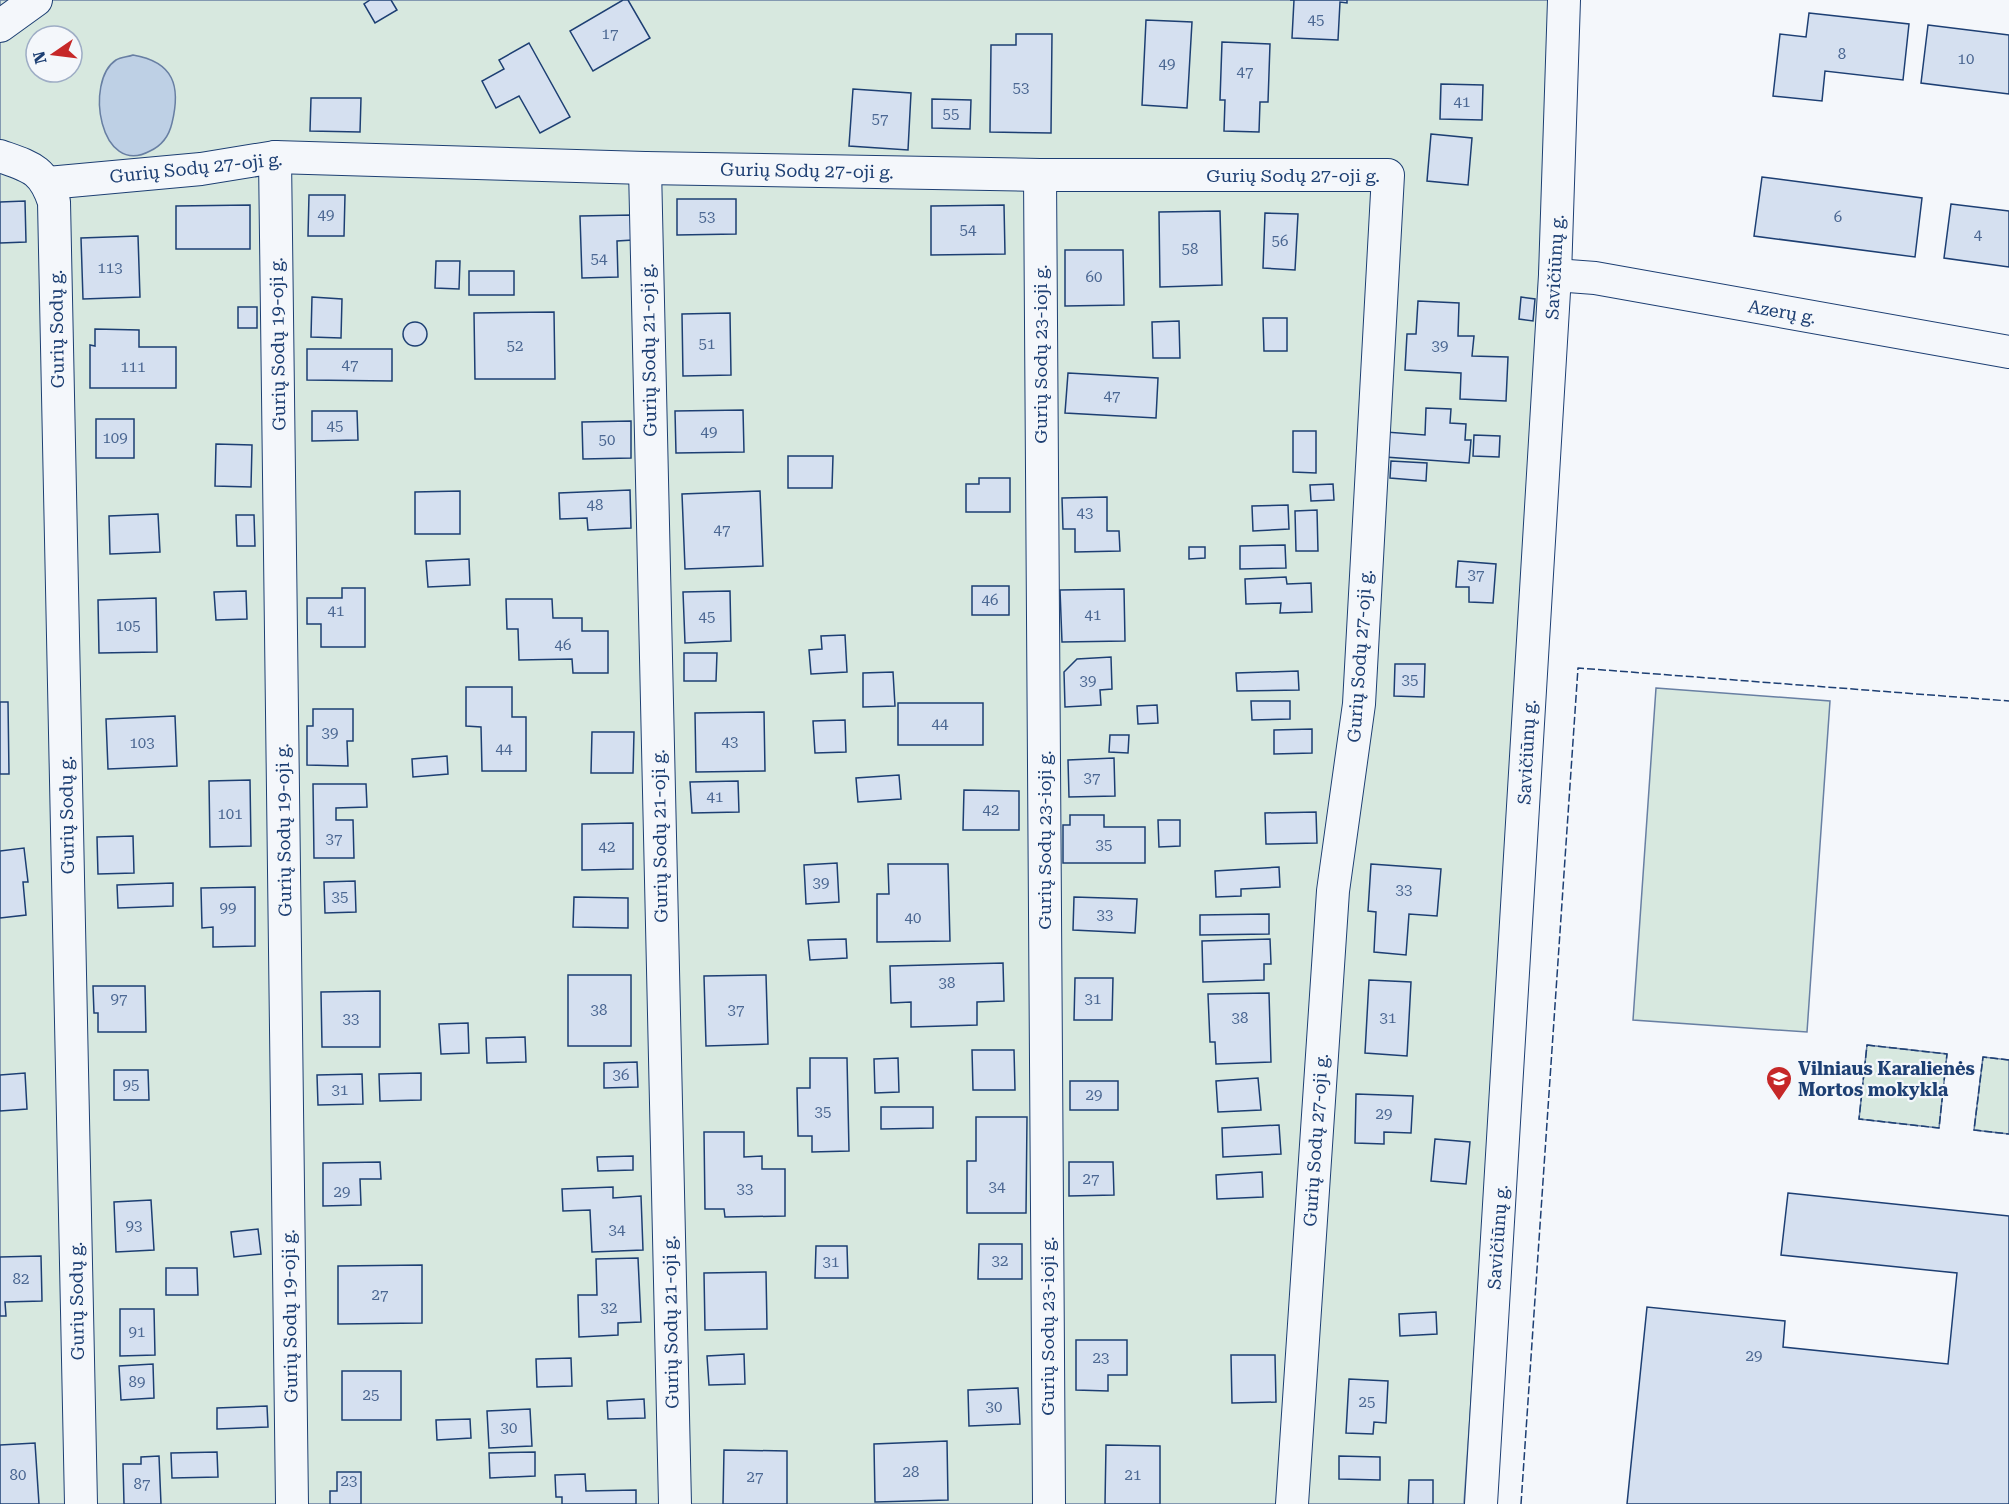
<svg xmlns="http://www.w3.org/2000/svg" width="2009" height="1504" viewBox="0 0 2009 1504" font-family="'Roboto Serif',serif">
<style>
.green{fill:#d7e8df;stroke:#687fa3;stroke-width:1.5;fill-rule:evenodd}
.water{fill:#bed0e5;stroke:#687fa3;stroke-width:1.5}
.building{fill:#d5e0f0;stroke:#1d3f73;stroke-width:1.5}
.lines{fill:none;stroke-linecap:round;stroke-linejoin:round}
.street-casing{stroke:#1d3f73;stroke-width:34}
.street{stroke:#f4f7fb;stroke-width:32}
.fence{stroke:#1d3f73;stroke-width:1.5;stroke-dasharray:8 3;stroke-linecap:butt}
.labels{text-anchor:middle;stroke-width:4.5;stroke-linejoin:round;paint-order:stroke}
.number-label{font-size:15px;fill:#4b6792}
.street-label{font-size:18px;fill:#1d3f73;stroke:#f4f7fb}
.poi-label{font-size:18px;font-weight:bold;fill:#1d3f73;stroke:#f4f7fb;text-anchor:start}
</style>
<rect width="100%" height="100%" fill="#f4f7fb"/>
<g class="green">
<path d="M0,0h1552l-31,662 -57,842h-1464zM36,36h36v36h-36z"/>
<path d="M1656,688l174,13 -23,331 -174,-12z"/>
<path d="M1867,1045l80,9 -8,74 -80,-9z"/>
<path d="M1983,1057l26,3v74l-35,-4z"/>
</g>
<path class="water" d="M133,55c41,7 48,31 39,68 -3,13 -9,22 -22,28 -50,27 -66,-70 -34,-91 5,-3 12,-3 17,-5z"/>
<g class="building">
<path d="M370,0h21l6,10 -22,13 -11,-19z"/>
<path d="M623,0h5l22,38 -57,33 -23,-40z"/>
<path d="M1290,0h57v3l-7,-1 -2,38 -46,-2 2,-38z"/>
<path d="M1809,13l100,11 -6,56 -78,-9 -3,30 -49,-5 7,-62 26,3z"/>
<path d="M1146,20l46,2 -5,86 -45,-3z"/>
<path d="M1928,25l81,10v59l-88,-11z"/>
<path d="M1016,34h36l-1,99 -61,-1 1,-87h25z"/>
<path d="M1222,42l48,2 -2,58h-8l-1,30 -35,-1 1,-31h-5z"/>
<path d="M529,43l41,74 -30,16 -21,-37 -23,12 -14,-27 22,-12 -5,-9z"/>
<path d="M1441,84l42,1 -1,35 -42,-1z"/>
<path d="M853,89l58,4 -3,57 -59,-4z"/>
<path d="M311,98h50l-1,34 -50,-1z"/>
<path d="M932,99l39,1 -1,29 -38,-1z"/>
<path d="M1431,134l41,4 -4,47 -41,-4z"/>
<path d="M1762,177l160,21 -7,59 -161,-21z"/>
<path d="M309,195h36l-1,41h-36z"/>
<path d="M677,199h59v35l-59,1z"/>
<path d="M25,201l1,41 -26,1v-41z"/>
<path d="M1951,204l58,7v56l-65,-9z"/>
<path d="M250,205v44h-74v-43z"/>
<path d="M1004,205l1,49 -74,1v-49z"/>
<path d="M1220,211l2,74 -62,2 -1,-75z"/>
<path d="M1265,213l33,1 -3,56 -32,-2z"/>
<path d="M632,215l1,25 -16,1 1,36 -36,1 -2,-62z"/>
<path d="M138,236l2,61 -57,2 -2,-61z"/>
<path d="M1065,250h58l1,55 -59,1z"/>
<path d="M436,261h24l-1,28 -24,-1z"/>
<rect x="469" y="271" width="45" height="24"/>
<path d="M312,297l30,2 -1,39 -30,-1z"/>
<path d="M1521,297l14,2 -2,22 -14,-2z"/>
<path d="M1418,301l41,2 -1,33h16l-2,20 36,1 -2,44 -46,-2 1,-26 -56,-3 2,-36h9z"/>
<rect x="238" y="307" width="19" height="21"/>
<path d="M554,312l1,67h-80l-1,-66z"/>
<path d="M730,313l1,62 -48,1 -1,-62z"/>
<path d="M1263,318h24v33h-23z"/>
<path d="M1179,321l1,37h-27l-1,-36z"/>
<circle cx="415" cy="334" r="12"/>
<path d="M95,329l44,1v17h37v41h-86v-43l5,1z"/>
<path d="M307,349h85v32l-85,-1z"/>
<path d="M1068,373l90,5 -2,40 -91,-5z"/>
<path d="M1426,408l25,1 -1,14 16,1 -1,16h6l-2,23 -84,-6 1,-25 39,3z"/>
<path d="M743,410l1,42 -68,1 -1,-42z"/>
<path d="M312,411h45l1,29 -46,1z"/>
<rect x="96" y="419" width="38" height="39"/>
<path d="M631,421v37l-48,1 -1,-37z"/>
<path d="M1293,431h23v42l-23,-1z"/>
<path d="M1474,435l26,1 -1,21 -26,-1z"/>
<path d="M216,444l36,1 -1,42 -36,-1z"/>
<path d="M788,456h45l-1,32h-44z"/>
<path d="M1391,461l36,2 -1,18 -36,-3z"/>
<path d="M979,478h31v34h-44v-28h13z"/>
<path d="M1333,484l1,16 -23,1 -1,-16z"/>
<path d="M630,490l1,38 -43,2 -1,-12 -27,1 -1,-26z"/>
<path d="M460,491v43h-45v-42z"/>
<path d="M760,491l3,75 -78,3 -3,-75z"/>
<path d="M1107,497v34h12l1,20 -45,1v-23h-12l-1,-31z"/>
<path d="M1288,505l1,24 -36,2 -1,-25z"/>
<path d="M1317,510l1,41h-22l-1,-40z"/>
<path d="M158,514l2,38 -50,2 -1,-38z"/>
<path d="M236,515h18l1,31h-18z"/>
<path d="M1285,545l1,23 -46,1v-23z"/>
<path d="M1189,547h16v11l-16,1z"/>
<path d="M469,559l1,26 -42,2 -2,-26z"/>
<path d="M1458,561l38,3 -3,39 -24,-1v-15h-13z"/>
<path d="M1286,577l1,7 24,-1 1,29 -32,1 1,-10 -35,1 -1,-25z"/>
<rect x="972" y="586" width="37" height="29"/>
<path d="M342,588h23v59h-44v-23h-14v-26h35z"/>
<path d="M1124,589l1,52 -63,1 -2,-52z"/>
<path d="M246,591l1,28 -31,1 -2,-28z"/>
<path d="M730,591l1,50 -46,2 -2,-51z"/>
<path d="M156,598l1,54 -58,1 -1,-53z"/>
<path d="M506,599h46l1,19h29v13h26v42h-35l-1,-14 -53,1 -1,-31h-11z"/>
<path d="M845,635l2,37 -36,2 -2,-24 13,-1 -1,-13z"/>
<path d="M684,653h33l-1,28h-32z"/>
<path d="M1111,657l1,32 -12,1 1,15 -36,2 -1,-35 13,-13z"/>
<path d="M1395,664h30l-1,33 -30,-1z"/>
<path d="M1298,671l1,19 -62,1 -1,-18z"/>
<path d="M893,672l2,34 -32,1v-34z"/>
<path d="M466,687h46v30h14v54h-44l-1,-44 -15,-1z"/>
<path d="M1251,701h39v18l-38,1z"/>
<path d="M0,702h8l1,72h-9z"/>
<rect x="898" y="703" width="85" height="42"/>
<path d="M1157,705l1,18 -20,1 -1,-18z"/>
<path d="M313,709h40v32h-6l1,25 -41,-1v-39h6z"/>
<path d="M764,712l1,59 -69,1 -1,-59z"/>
<path d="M175,716l2,50 -69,3 -2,-50z"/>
<path d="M845,720l1,32 -31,1 -2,-32z"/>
<path d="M1312,729v24l-38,1v-24z"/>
<path d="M592,732h42l-1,41h-42z"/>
<path d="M1110,735h19l-1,18 -19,-1z"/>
<path d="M447,756l1,18 -35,3 -1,-18z"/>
<path d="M1114,758l1,38 -46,1 -1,-37z"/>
<path d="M899,775l2,24 -43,3 -2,-24z"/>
<path d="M250,780l1,66 -41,1 -1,-66z"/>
<path d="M738,781l1,31 -47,1 -2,-31z"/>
<path d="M313,784h53l1,23 -31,1v12h17l1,38h-40z"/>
<path d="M964,790l55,1v39h-56z"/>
<path d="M1316,812l1,31 -51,1 -1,-31z"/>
<path d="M1070,815h34v12h41v36h-82v-38h7z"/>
<path d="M1158,820h22v26l-21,1z"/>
<path d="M633,823v46l-51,1v-46z"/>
<path d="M133,836l1,37 -36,1 -1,-37z"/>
<path d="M24,848l4,34h-5l3,33 -26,3v-67z"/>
<path d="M837,863l2,39 -33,2 -2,-39z"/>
<path d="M888,864h60l2,77 -73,1v-48h12z"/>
<path d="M1371,864l70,5 -4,47 -28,-2 -3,41 -32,-3 2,-40 -8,-1z"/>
<path d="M1279,867l1,20 -39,2v7l-25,1 -1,-26z"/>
<path d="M355,881l1,31 -31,1 -1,-31z"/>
<path d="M173,883v23l-55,2 -1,-23z"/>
<path d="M255,887v59l-42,1v-20l-11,1 -1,-40z"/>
<path d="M574,897l54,1v30l-55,-1z"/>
<path d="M1074,897l63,2 -2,34 -62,-3z"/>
<path d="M1269,914v20l-69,1v-20z"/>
<path d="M846,939l1,19 -37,2 -2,-20z"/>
<path d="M1270,939l1,25h-7v16l-61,2 -1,-41z"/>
<path d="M1003,963l1,38 -27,1v23l-66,2v-25l-20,1 -1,-37z"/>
<rect x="568" y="975" width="63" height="71"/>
<path d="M766,975l2,69 -62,2 -2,-70z"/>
<path d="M1075,978h38l-1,42h-38z"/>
<path d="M1369,980l42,2 -4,74 -42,-3z"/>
<path d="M93,986h52l1,46h-48v-19h-4z"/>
<path d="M380,991v56h-58l-1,-55z"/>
<path d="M1269,993l2,69 -55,2 -1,-22h-5l-2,-48z"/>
<path d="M468,1023l1,30 -28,1 -2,-30z"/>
<path d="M525,1037l1,25 -39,1 -1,-25z"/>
<path d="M972,1050h42l1,40h-42z"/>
<path d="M810,1058h37l2,93 -37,1v-16h-14l-1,-48h13z"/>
<path d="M898,1058l1,34 -24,1 -1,-34z"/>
<path d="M637,1062l1,25 -34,1v-25z"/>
<path d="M114,1070h34l1,30h-35z"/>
<path d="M25,1073l2,36 -27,2v-36z"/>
<path d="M421,1073v27l-41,1 -1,-27z"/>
<path d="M362,1074l1,30 -45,1 -1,-30z"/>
<path d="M1258,1078l3,32 -43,2 -2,-31z"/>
<rect x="1070" y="1081" width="48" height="29"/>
<path d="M1356,1094l57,2 -2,37 -27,-1v12l-29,-1z"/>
<path d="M881,1107h52v21l-52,1z"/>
<path d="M976,1117h51l-1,96h-59v-52h9z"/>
<path d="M1279,1125l2,29 -58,3 -1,-29z"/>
<path d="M704,1132h40v25l18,-1v13h23v47l-60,1 -1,-8h-19z"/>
<path d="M1435,1139l35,3 -4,42 -35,-3z"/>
<path d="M633,1156v14l-35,1 -1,-14z"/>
<path d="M380,1162l1,17h-21l1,26 -38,1v-43z"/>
<path d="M1069,1162h44l1,33 -45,1z"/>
<path d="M1262,1172l1,25 -46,2 -1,-24z"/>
<path d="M613,1187v11l28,-2 2,54 -51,2 -2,-42 -27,1 -1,-22z"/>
<path d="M1788,1193l221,23v288h-382l20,-197 138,14 -2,26 165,17 9,-91 -176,-18z"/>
<path d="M151,1200l3,50 -38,2 -2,-50z"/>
<path d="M258,1229l3,25 -27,3 -3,-25z"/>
<path d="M979,1244h43v35h-44z"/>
<path d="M816,1246h31l1,32h-33z"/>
<path d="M41,1256l1,45 -37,1 1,14h-6v-59z"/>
<path d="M638,1258l3,64 -23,1v12l-39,2 -1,-42h19l-1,-36z"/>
<path d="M422,1265v58l-84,1v-58z"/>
<path d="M166,1268h31l1,27h-32z"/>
<path d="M766,1272l1,57 -62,1 -1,-57z"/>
<path d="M120,1309h34l1,46 -35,1z"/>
<path d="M1436,1312l1,22 -37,2 -1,-22z"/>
<path d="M1076,1340h51v35h-19v16l-32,-1z"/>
<path d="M744,1354l1,30 -36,1 -2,-29z"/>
<path d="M1231,1355h44l1,47 -44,1z"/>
<path d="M571,1358l1,28 -35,1 -1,-28z"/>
<path d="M153,1364l1,34 -33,2 -2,-34z"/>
<rect x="342" y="1371" width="59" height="49"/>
<path d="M1349,1379l39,2 -2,42 -12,-1 -1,12 -27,-1z"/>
<path d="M1018,1388l2,36 -51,2 -1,-36z"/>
<path d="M644,1399l1,19 -37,1 -1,-18z"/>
<path d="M267,1406l1,21 -51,2v-21z"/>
<path d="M530,1409l2,37 -43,2 -2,-37z"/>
<path d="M470,1419l1,19 -34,2 -1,-20z"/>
<path d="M947,1441l1,59 -73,2 -1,-58z"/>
<path d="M35,1443l4,61h-39v-59z"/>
<path d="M1106,1445l54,1v58h-55z"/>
<path d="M724,1450l63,1v53h-64z"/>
<path d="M217,1452l1,25 -46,1 -1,-25z"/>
<path d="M535,1452v24l-45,2 -1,-25z"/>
<path d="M159,1456l2,48h-37l-1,-40h18v-7z"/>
<path d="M1339,1456l41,1v23l-41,-1z"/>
<path d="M337,1472h24v32h-31v-13h7z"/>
<path d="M585,1474l1,17 50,-1v14h-74v-7h-6l-1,-22z"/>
<path d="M1409,1480h24v24h-25z"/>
</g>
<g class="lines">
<defs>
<g id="street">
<path d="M0,26l36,-26"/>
<path d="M0,156c31,11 43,13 54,46l27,1302"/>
<path d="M275,157l17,1347"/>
<path d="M645,168l30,1336"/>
<path d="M1040,175l9,1329"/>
<path d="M48,183l153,-14 74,-12 370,11 395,7h348l-29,529 -26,187 -41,613"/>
<path d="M1555,275l40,3 414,74"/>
<path d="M1481,1504l74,-1229 9,-275"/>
</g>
</defs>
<use href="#street" class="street-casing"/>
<use href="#street" class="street"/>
<g class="fence">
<path d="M1867,1045l80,9 -8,74 -80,-9z"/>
<path d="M2009,1060l-26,-3 -9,73 35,4"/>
<path d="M1521,1504l57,-836 431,33"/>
</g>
</g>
<defs>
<symbol id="school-pin" viewBox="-11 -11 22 30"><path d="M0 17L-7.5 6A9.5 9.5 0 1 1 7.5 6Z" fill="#c62828" stroke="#f4f7fb"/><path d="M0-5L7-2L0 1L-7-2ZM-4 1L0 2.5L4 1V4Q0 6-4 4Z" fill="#fff"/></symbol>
</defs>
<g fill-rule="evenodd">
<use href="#school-pin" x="1764" y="1064" width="30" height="40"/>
</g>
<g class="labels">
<g class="number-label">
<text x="1316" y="25">45</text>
<text x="610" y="39">17</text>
<text x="1842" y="59">8</text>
<text x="1966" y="64">10</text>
<text x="1167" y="69">49</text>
<text x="1245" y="77">47</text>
<text x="1021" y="93">53</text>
<text x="1462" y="107">41</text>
<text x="951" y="119">55</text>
<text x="880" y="124">57</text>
<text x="326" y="220">49</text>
<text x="707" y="222">53</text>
<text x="1838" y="222">6</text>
<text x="968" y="235">54</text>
<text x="1978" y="240">4</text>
<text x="1280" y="246">56</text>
<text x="1190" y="254">58</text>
<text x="599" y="264">54</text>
<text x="110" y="273">113</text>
<text x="1094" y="282">60</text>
<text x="707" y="349">51</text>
<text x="515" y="351">52</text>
<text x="1440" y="351">39</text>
<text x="350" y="370">47</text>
<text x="133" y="372">111</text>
<text x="1112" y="401">47</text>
<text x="335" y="431">45</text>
<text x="709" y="437">49</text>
<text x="115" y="443">109</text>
<text x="607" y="445">50</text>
<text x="595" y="510">48</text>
<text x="1085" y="518">43</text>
<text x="722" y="535">47</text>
<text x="1476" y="580">37</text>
<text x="990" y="605">46</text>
<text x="336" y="616">41</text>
<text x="1093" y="620">41</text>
<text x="707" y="622">45</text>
<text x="128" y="631">105</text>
<text x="563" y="650">46</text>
<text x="1410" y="685">35</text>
<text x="1088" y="686">39</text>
<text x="940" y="729">44</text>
<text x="330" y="738">39</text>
<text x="730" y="747">43</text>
<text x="142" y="748">103</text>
<text x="504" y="754">44</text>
<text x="1092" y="783">37</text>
<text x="715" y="802">41</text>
<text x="991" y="815">42</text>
<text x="230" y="819">101</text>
<text x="334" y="844">37</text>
<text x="1104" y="850">35</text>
<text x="607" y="852">42</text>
<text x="821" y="888">39</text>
<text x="1404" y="895">33</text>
<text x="340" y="902">35</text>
<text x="228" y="913">99</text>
<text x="1105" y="920">33</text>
<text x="913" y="923">40</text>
<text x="947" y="988">38</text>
<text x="119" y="1004">97</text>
<text x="1093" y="1004">31</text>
<text x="599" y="1015">38</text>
<text x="736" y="1015">37</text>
<text x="1240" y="1023">38</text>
<text x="1388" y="1023">31</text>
<text x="351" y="1024">33</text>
<text x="621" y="1080">36</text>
<text x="131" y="1090">95</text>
<text x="340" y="1095">31</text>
<text x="1094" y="1100">29</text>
<text x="823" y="1117">35</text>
<text x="1384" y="1119">29</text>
<text x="1091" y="1184">27</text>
<text x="997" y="1192">34</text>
<text x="745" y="1194">33</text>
<text x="342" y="1197">29</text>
<text x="134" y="1231">93</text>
<text x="617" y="1235">34</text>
<text x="1000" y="1266">32</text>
<text x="831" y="1267">31</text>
<text x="21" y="1284">82</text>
<text x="380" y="1300">27</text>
<text x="609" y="1313">32</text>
<text x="137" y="1337">91</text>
<text x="1754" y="1361">29</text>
<text x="1101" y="1363">23</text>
<text x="137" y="1387">89</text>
<text x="371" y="1400">25</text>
<text x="1367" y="1407">25</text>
<text x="994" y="1412">30</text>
<text x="509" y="1433">30</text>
<text x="911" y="1477">28</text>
<text x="18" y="1480">80</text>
<text x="1133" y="1480">21</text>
<text x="755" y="1482">27</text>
<text x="349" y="1486">23</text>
<text x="142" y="1489">87</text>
</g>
<g class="street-label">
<text transform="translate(196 168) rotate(-6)" y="6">Gurių Sodų 27-oji g.</text>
<text transform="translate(807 171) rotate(1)" y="6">Gurių Sodų 27-oji g.</text>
<text x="1293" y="182">Gurių Sodų 27-oji g.</text>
<text transform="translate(1555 267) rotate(-87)" y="6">Savičiūnų g.</text>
<text transform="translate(1782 312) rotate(10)" y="6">Azerų g.</text>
<text transform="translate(57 329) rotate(-91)" y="6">Gurių Sodų g.</text>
<text transform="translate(278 344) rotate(-91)" y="6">Gurių Sodų 19-oji g.</text>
<text transform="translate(649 350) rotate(-91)" y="6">Gurių Sodų 21-oji g.</text>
<text transform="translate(1041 354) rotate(-90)" y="6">Gurių Sodų 23-ioji g.</text>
<text transform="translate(1360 656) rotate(-86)" y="6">Gurių Sodų 27-oji g.</text>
<text transform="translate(1527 752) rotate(-87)" y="6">Savičiūnų g.</text>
<text transform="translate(67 815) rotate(-91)" y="6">Gurių Sodų g.</text>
<text transform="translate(284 830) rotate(-91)" y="6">Gurių Sodų 19-oji g.</text>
<text transform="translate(660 836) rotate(-91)" y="6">Gurių Sodų 21-oji g.</text>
<text transform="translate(1045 840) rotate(-90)" y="6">Gurių Sodų 23-ioji g.</text>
<text transform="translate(1316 1140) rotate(-86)" y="6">Gurių Sodų 27-oji g.</text>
<text transform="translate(1498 1237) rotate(-86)" y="6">Savičiūnų g.</text>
<text transform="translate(77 1301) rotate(-91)" y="6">Gurių Sodų g.</text>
<text transform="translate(290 1316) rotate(-91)" y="6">Gurių Sodų 19-oji g.</text>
<text transform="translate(671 1322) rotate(-91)" y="6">Gurių Sodų 21-oji g.</text>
<text transform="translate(1048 1326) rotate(-90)" y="6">Gurių Sodų 23-ioji g.</text>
</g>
<g class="poi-label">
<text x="1798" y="1075">Vilniaus Karalienės<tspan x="1798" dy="21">Mortos mokykla</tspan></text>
</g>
</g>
<g transform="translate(54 54) rotate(256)"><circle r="28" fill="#f4f7fb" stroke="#9eadc5" stroke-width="1.5"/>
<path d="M0-4.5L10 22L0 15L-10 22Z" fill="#c62828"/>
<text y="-9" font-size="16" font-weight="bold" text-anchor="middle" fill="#1d3f73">N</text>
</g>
</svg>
